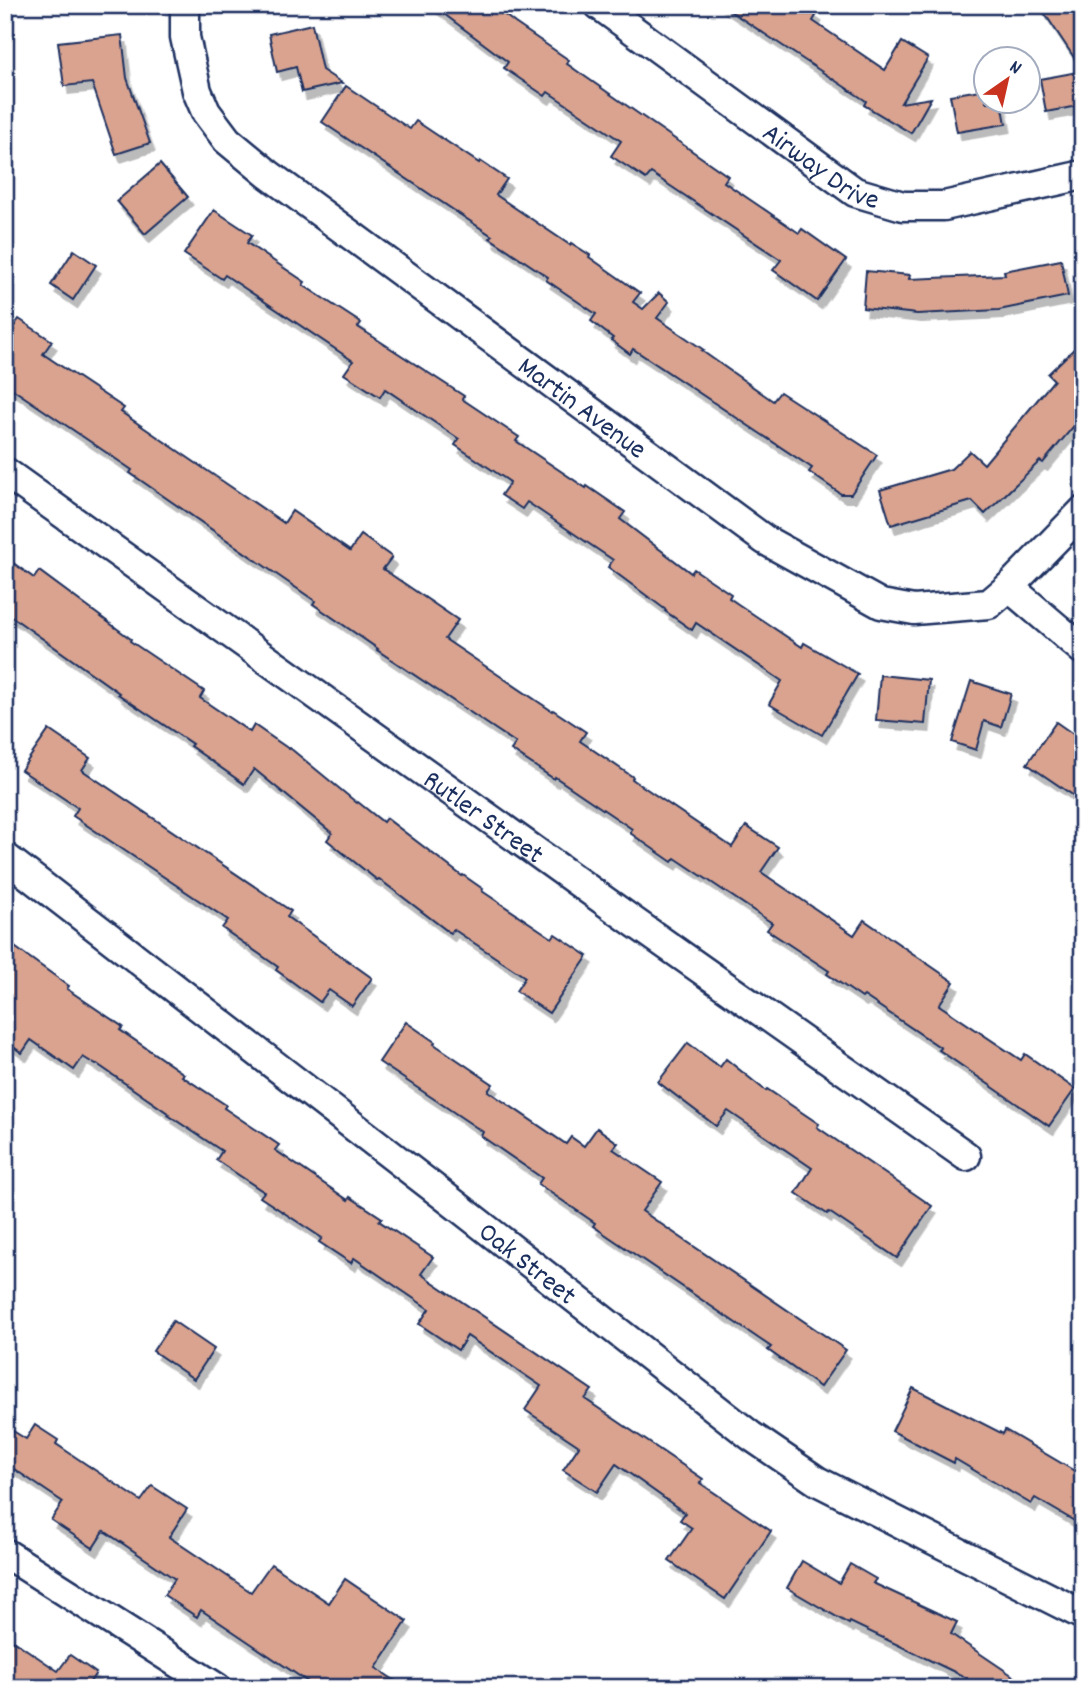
<svg xmlns="http://www.w3.org/2000/svg" width="1088" height="1693" viewBox="0 0 1088 1693" font-family="Dekko,sans-serif">
<style>
.building{fill:#d9a38f;stroke:#1b2f5e;stroke-width:2;filter:url(#shadow)}
.lines{fill:none;stroke-linecap:round;stroke-linejoin:round}
.minor-casing{stroke:#1b2f5e;stroke-width:33}
.minor{stroke:#fff;stroke-width:28}
.labels{text-anchor:middle;stroke-width:5;stroke-linejoin:round;paint-order:stroke}
.street-label{font-size:28px;fill:#1b2f5e;stroke:#fff}
</style>
<defs>
<filter id="shadow"><feDropShadow dx="4.5" dy="8" stdDeviation="0" flood-color="#0004"/></filter>
</defs>
<rect width="100%" height="100%" fill="#fff"/>
<filter id="ink" filterUnits="userSpaceOnUse"><feTurbulence type="fractalNoise" baseFrequency=".0143" numOctaves="2"/><feDisplacementMap in="SourceGraphic" scale="14" xChannelSelector="R" yChannelSelector="G"/><feConvolveMatrix kernelMatrix="1 2 1 2 8 2 1 2 1" color-interpolation-filters="sRGB"/></filter>
<g filter="url(#ink)">
<g class="building">
<path d="M432,5h60l23,18 54,37 -2,4 161,112 -4,6 75,51 3,-4 44,31 -29,41 -44,-31 8,-10 -130,-87 -5,6 -35,-23 10,-15 -73,-49 -3,4 -41,-28 4,-6z"/>
<path d="M721,5h83l13,9 -4,7 72,49 17,-28 26,16 -27,45 30,-5 -20,35 -47,-28 2,-4z"/>
<path d="M1039,5h44v100l-37,7 -6,-33 43,-8z"/>
<path d="M312,24l10,46 20,13 -40,9 -6,-25 -19,5 -8,-38z"/>
<path d="M122,35l5,43 23,65 -34,11 -24,-71 -28,3 -6,-44z"/>
<path d="M346,86l64,43 6,-8 63,42 1,-2 27,18 -11,16 74,50 1,-2 19,12 -1,2 51,36 -7,9 10,7 16,-16 10,9 -12,16 47,32 -2,1 71,50 7,-9 97,63 -26,39h-10l-32,-22 3,-4 -179,-119 -3,5 -19,-14 2,-2 -22,-17 5,-7 -50,-34 2,-3 -58,-39 2,-2 -170,-114z"/>
<path d="M986,89v13h16l4,22 -49,8 -7,-37z"/>
<path d="M160,164l28,33 -43,37 -28,-33z"/>
<path d="M214,210l38,25 -5,8 58,39 -2,3 58,38 -3,4 106,69 -2,3 57,38 -3,4 70,47 1,-2 38,26 -5,7 71,54 3,-4 37,25 -2,4 73,49 2,-4 54,31 -36,61 -53,-31 13,-23 -86,-58 -4,7 -27,-19 1,-1 -58,-43 5,-7 -86,-58 -5,7 -21,-14 9,-13 -55,-37 4,-6 -74,-50 -5,8 -36,-23 9,-13 -128,-86 -3,4 -38,-25z"/>
<path d="M74,250l22,15 -23,35 -22,-15z"/>
<path d="M1061,260l7,36 -69,14 -82,4 -54,-6 3,-37 44,4 -1,4 96,-4 -1,-4z"/>
<path d="M19,319l33,22 -9,13 81,54 -3,4 163,111 8,-12 58,40 11,-16 31,22 -9,12 75,51 -13,19 107,72 1,-1 33,22 -6,9 53,36 -1,2 100,68 14,-21 32,21 -17,25 93,63 10,-15 90,62 -15,23 82,55 4,-6 50,35 -26,37 -110,-76 2,-2 -77,-52 -2,2 -35,-24 2,-3 -62,-41 5,-7 -97,-65 -3,4 -42,-29 2,-4 -77,-52 -1,2 -43,-29 5,-7 -139,-93 1,-1 -65,-45 2,-3 -185,-128 2,-3 -127,-86v-45z"/>
<path d="M1083,340v75l-40,48 -3,-2 -55,53 -13,-13 -81,24 -11,-35 71,-21 19,-18 14,13 70,-84 -6,-6z"/>
<path d="M5,557l29,21 5,-7 92,68 -1,2 74,50 -4,7 50,34 4,-7 35,24 1,-1 67,55 1,-1 25,20 3,-4 76,58 1,-1 20,14 -1,2 70,47 3,-4 33,22 -39,57 -33,-22 9,-14 -72,-48 -3,4 -71,-54 -2,1 -50,-40 5,-7 -78,-64 -10,15 -54,-38 2,-2 -74,-50 1,-1 -114,-81z"/>
<path d="M880,675l49,5 -4,44 -49,-4z"/>
<path d="M971,681l40,13 -10,33 -17,-6 -8,29 -24,-8z"/>
<path d="M1056,722l27,19v61l-56,-38z"/>
<path d="M49,730l41,28 -8,12 209,141 -4,6 85,61 -20,28 -23,-16 -9,12 -44,-32 2,-3 -56,-39 6,-8 -155,-104 5,-8 -57,-38z"/>
<path d="M5,940l64,46 -2,3 56,38 -3,3 64,44 -2,2 44,29 -2,3 55,37 -4,5 73,50 2,-3 32,21 -3,3 54,36 -12,17 171,116 -7,9 118,80 -3,4 71,48 -46,68 -56,-38 23,-33 -12,-8 5,-7 -69,-49 -19,28 -34,-22 16,-24 -54,-36 16,-24 -74,-50 -9,14 -39,-26 10,-15 -75,-51 -3,5 -32,-21 3,-4 -62,-41 4,-5 -48,-32 6,-9 -54,-36 1,-1 -72,-50 -1,1 -13,-8 -9,13 -43,-30 -9,13 -17,-12z"/>
<path d="M406,1022l29,20 -1,2 59,40 -5,7 78,53 5,-7 13,9 13,-18 21,15 -5,6 49,33 -20,29 204,139 -26,37 -52,-37 3,-3 -178,-121 2,-3 -57,-39 4,-6 -61,-42 2,-4 -104,-70z"/>
<path d="M688,1043l32,24 6,-8 40,32 1,-2 52,35 -2,3 115,79 -35,52 -68,-46 -2,2 -31,-21 16,-25 -84,-57 -12,15 -58,-44z"/>
<path d="M173,1321l41,28 -20,30 -41,-28z"/>
<path d="M913,1388l90,46 2,-4 78,46v50l-48,-28 -4,6 -76,-45 -1,4 -62,-32z"/>
<path d="M35,1425l23,15 -2,4 85,57 11,-15 35,23 -18,28 82,55 20,-28 58,39 16,-24 62,42 -31,47 30,20h-89l-116,-78 -4,7 -33,-22 11,-16 -71,-48 -11,17 -42,-28 12,-18 -58,-39v-37l21,13z"/>
<path d="M802,1561l37,22 11,-19 26,15 -3,4 84,39 -6,12 80,54h-71l7,-10 -117,-56 -1,2 -62,-36z"/>
<path d="M5,1635l53,36 12,-16 26,18 -10,15h-71l-10,-7z"/>
</g>
<g class="lines">
<defs>
<g id="minor">
<path id="s1" d="M185,5v32l12,54 9,21 21,28 41,34 497,366 116,64 33,6 75,-6 20,-17 74,-76"/>
<path id="s2" d="M599,5l256,187 48,14h41l139,-31"/>
<path id="s3" d="M5,472l629,450 332,234"/>
<path d="M1009,587l74,63"/>
<path id="s4" d="M5,857l456,352 290,227 66,45 266,134"/>
<path d="M5,1553l212,135"/>
</g>
</defs>
<use href="#minor" class="minor-casing"/>
<use href="#minor" class="minor"/>
</g>
</g>
<g class="labels">
<g class="street-label">
<text dy="10" stroke="none"><textPath href="#s2" startOffset="275">Airway Drive</textPath></text>
<text dy="10" stroke="none"><textPath href="#s1" startOffset="590">Martin Avenue</textPath></text>
<text dy="10" stroke="none"><textPath href="#s3" startOffset="590">Rutler Street</textPath></text>
<text dy="10" stroke="none"><textPath href="#s4" startOffset="662">Oak Street</textPath></text>
</g>
</g>
<rect width="1088" height="1693" fill="none" stroke="#fff" stroke-width="28"/>
<rect x="14" y="14" width="1060" height="1665" fill="none" stroke="#1b2f5e" stroke-width="2.5" filter="url(#ink)"/>
<g transform="translate(1007 80) rotate(34)"><circle r="33" fill="#ffffff" stroke="#a4acbf" stroke-width="2"/>
<path d="M0-5L12 26L0 18L-12 26Z" fill="#c8321e"/>
<text y="-10" font-size="19" font-weight="bold" text-anchor="middle" fill="#1b2f5e">N</text>
</g>
</svg>
